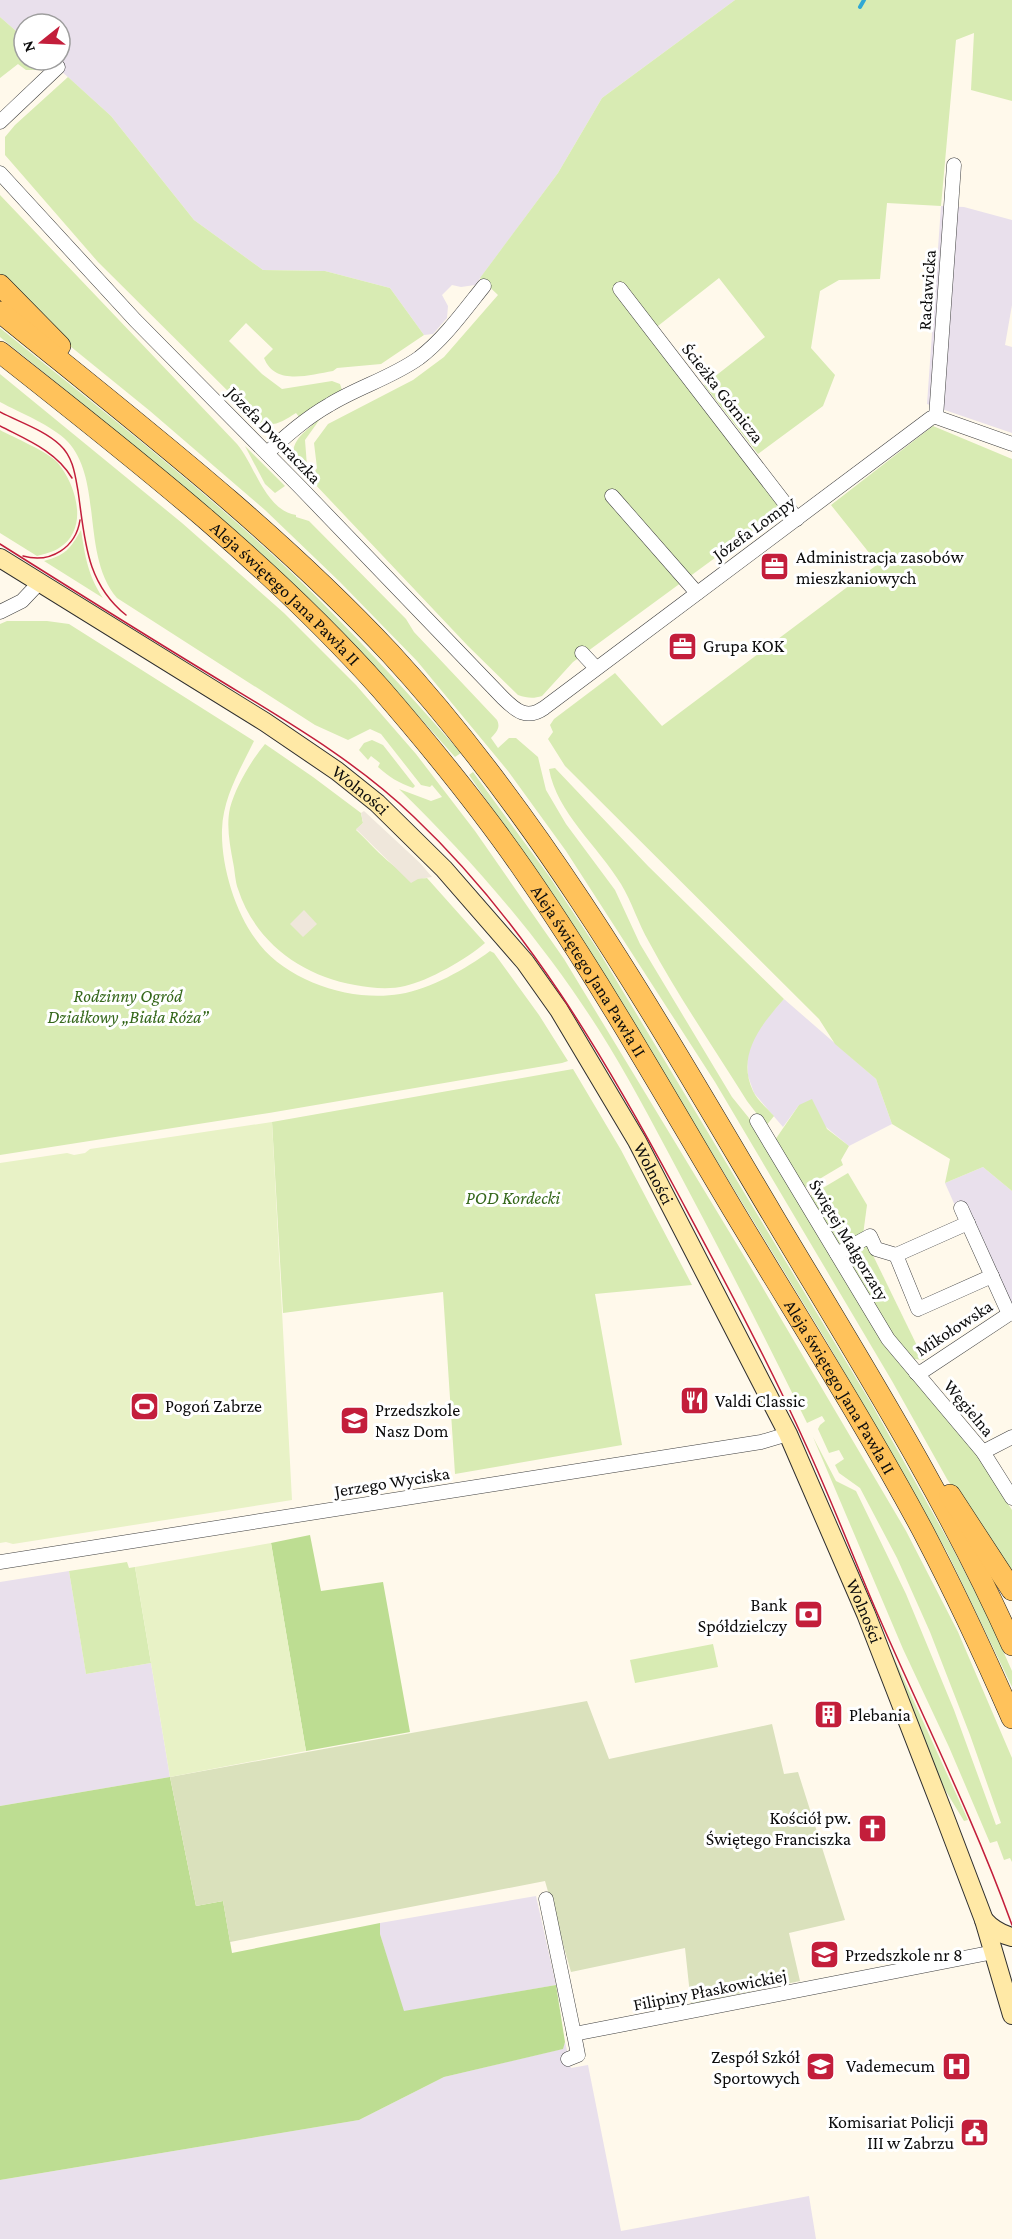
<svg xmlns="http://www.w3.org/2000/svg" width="1012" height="2239" viewBox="0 0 1012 2239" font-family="'Crimson Pro',serif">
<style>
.industrial{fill:#e9e0ec}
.green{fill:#d8ebb3}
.forest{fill:#bddd92}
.cemetery{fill:#dae1bc}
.pitch{fill:#e8f2c6}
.plaza{fill:#efe7db}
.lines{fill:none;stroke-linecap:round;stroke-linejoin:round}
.stream{stroke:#31a8d4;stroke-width:4}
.street-casing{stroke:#3f3f3f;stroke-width:15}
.secondary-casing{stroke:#2e2e2e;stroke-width:20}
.primary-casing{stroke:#1d1d1d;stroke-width:22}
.street{stroke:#fff;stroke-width:14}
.secondary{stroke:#ffe9a6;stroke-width:18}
.primary{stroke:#ffc25b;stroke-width:21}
.tram{stroke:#c31e3b;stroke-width:1.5}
.labels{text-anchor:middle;stroke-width:6;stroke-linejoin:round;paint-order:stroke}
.street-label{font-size:18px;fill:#0c0c0c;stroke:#fff}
.poi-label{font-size:18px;fill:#0c0c0c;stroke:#fff;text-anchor:start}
.park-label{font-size:18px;font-style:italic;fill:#34671a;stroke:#fff}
</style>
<rect width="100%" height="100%" fill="#fff9eb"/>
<g class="industrial">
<path d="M0,0h735l-133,98 -44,75 -83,112 -14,2 -9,-2 -10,10 6,11 -1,12 -14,16 -9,1 -34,-47 -65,-17 -62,-1 -69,-50 -83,-104 -62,-56h11v-36h-36v14l-24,-21z"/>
<path d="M941,206l23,1 48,13v85l-7,40 7,2v86l-85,-29z"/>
<path d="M784,999l92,80 16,45 -43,22 -50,-41 -16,22 -29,-34 -6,-17 -1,-18 6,-19 11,-18z"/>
<path d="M983,1167l29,24v113l-2,1 -50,-88 -15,-34z"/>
<path d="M69,1571l17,103 65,-11 19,114 -170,29v-224z"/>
<path d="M536,1896l20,89 -153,27 -23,-78v-11z"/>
<path d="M565,2042l6,26 17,-3 33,166 188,-35 7,43h-816v-59l359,-60 85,-43 118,-28z"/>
</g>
<g class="green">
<path d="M735,0h277v101l-41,-11 3,-57 -18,7 -15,166 -54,-3 -7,76 -41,1 -19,11 -9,57 24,27 -12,31 -65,48 -54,-69 61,-48 -46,-59 -70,55 134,175 -210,154 -31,34c-9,3 -15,2 -24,-1l-50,-49 -156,-165 3,-2 -2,-4 4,-7 -3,-25 14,-19 85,-44 31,-23 54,-62 -18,-17 78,-105 44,-75z"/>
<path d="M0,17l24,21v22h24l-13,10h-9l-8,-6 -18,14z"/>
<path d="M68,77l43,39 83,104 69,50 62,1 65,17 34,47 -43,29 -44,4 -4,3c-24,4 -58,15 -69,-13l9,-9 -27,-26 -17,18 33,33 20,15 50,-8 8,3 2,6 -24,14 -18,14 -4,-5c-13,8 -20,14 -36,10l-162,-161 -93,-107v-18l10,-12z"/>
<path d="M0,195l237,249c18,21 28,66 59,71v2l13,4 97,98 8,13 83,88c4,8 -1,12 -6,18l7,10 11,-10h7l22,19 8,33 20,34 49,66 25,54 92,153 21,26 131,218 91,111 37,58v68l-65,-99 -55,-98 -177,-299 -149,-231 -58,-80 -91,-110 -77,-79 -75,-72 -115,-99 -96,-78 -54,-54z"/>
<path d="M0,328c99,80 200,158 293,246 59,57 114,118 168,179l-6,4 -75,-84 -275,-251 -105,-85z"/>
<path d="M0,374l182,149 102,90 72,72 60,69 59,77 89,128 186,307 156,265 52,101 54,126v104l-2,-4 -6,2 -7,-19 -7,2 -41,-96 -46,-98 -90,-212 23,44 20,10 50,103 48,116 42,115 5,-2 -31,-88 -40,-103 -33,-74 -37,-70 -21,-15 -4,-8 9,-6 -5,-9 -10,3 -11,-24 2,-4 5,-4 -3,-5 -15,7c-42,-85 -85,-170 -130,-254 -25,-47 -50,-95 -78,-139 -56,-88 -125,-168 -200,-241l32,12 11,-4 -10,-12 -2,2 -9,-2 -40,-51 -11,-5 -22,11 -33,-15 -198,-127c-36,-42 -14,-118 -49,-156 -16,-17 -48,-29 -68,-40z"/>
<path d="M320,419l-15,21 2,26 -8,6c-5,-4 -6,-7 -6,-13 -2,-20 13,-28 27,-40z"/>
<path d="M933,426l79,33v732l-29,-24 -38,16 5,-24 -58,-35 -16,-45 -41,-35 -16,-25 -254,-253 -17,-27 5,-7 -3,-7 4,-6 61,-46 47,53 216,-162 -47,-59z"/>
<path d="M0,430c13,7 48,22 57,32 19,22 33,67 2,86 -6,4 -15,6 -22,8l-37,-23z"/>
<path d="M245,446l40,40 -10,7 -10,-9z"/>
<path d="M81,530c4,26 7,46 22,68l-59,-37c22,-6 26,-12 37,-31z"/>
<path d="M7,621h40l22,3 185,117c-14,29 -31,56 -32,89 -1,37 14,86 38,115 31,38 93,57 140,49 30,-5 66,-25 90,-43l4,2 45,62 29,46 -6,2 -293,50 -269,42v-531z"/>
<path d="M372,740l11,5 32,41 -2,2c-14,-5 -24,-11 -35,-21l2,-4 -9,-7 -3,4 -9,-10 5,-7z"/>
<path d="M265,744l48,33 48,36 2,10 -7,7c19,17 44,51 71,48l58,65c-18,16 -57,38 -80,43 -16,4 -34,2 -50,-1 -53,-9 -100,-43 -117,-96 -3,-8 -3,-18 -5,-27 -3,-17 -7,-36 -3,-54 6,-22 21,-47 35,-64z"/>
<path d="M555,768l93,98 136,133c-23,26 -48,56 -31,92 4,9 14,17 21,25l-8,10 -19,-25c-33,-53 -69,-105 -98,-159 -11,-19 -17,-40 -28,-58 -23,-38 -64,-71 -72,-115z"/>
<path d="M473,772l76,104 49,74 273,453 82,146 34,66 25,56v16l-65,-135 -120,-210 -252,-414 -106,-153z"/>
<path d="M573,1069l48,81 71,135 -97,9 27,151 -167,29 -12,-182 -160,21 -11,-191z"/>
<path d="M812,1099l15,30 22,17 -8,14 2,5 -37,22 -4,-1 -27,-46 24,-35z"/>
<path d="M848,1173l19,32 -4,30 -16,10 -9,1 -28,-47 1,-4z"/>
<path d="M866,1241l58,119 -11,-1 -22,-25 -46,-76z"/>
<path d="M127,1562l2,6 6,-1 16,96 -65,11 -17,-103z"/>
<path d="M880,1627l88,193 -4,1 -23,-38z"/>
<path d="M713,1644l5,23 -83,16 -5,-23z"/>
</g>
<g class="forest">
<path d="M310,1535l11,56 62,-9 27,150 -104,19 -35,-208z"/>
<path d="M170,1777l26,129 27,-5 9,52 148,-30v11l24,77 152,-26 9,57 -2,7 -119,28 -85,43 -359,60v-374z"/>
</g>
<path class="cemetery" d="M587,1701l22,58 163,-35 12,50 14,-2 47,148 -56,13 11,48 -109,23 -6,-56 -114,24 -26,-91 -315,61 -7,-41 -27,5 -26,-129z"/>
<g class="pitch">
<path d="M272,1122l20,378 -279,44 -7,-2 -6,1v-380l67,-10 7,2 11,-2 5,-4z"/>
<path d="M271,1543l35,208 -136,26 -35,-210z"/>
</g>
<g class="plaza">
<path d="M364,811l56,52 12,14 -14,2 -7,4 -55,-54 7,-6 -2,-10z"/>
<path d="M304,910l13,14 -14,13 -13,-13z"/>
</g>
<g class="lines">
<path class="stream" d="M860,7l4,-7"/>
<defs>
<g id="street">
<path d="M0,122l58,-55"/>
<path d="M0,173l135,147 165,167 203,211c13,13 24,22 41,10l387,-290 5,-1 76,27"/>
<path d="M620,289l177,230"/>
<path d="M936,417l18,-252"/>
<path d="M267,453c19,-17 39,-35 62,-48 29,-18 62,-27 90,-47 25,-19 45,-47 65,-72"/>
<path d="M612,496l85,97"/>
<path d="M0,612l22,-11 18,-19"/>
<path d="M582,653l14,15"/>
<path d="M757,1121l131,218 95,113 29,46"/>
<path d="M961,1208l48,106"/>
<path d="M968,1223l-72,32 22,54 74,-33"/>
<path d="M837,1254l33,-18 6,13 20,6"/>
<path d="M916,1373l7,-2 89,-59"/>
<path d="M983,1452l29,-15"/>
<path d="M0,1562l761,-120 27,-8"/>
<path d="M546,1899l28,135"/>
<path d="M568,2059l10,-4 -4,-21 420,-82"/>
</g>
<g id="secondary">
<path id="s1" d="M0,558l265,164 72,49 40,32 67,66 81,93 34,48 78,131 151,293 78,180 77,198 41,108 28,95"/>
<path d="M984,1920c8,9 16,14 28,17"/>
</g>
<g id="primary">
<path d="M0,285l60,61"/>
<path d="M0,312c134,109 272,215 390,341 152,165 268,369 382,561 84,141 173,281 240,431"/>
<path id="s2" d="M0,352c133,105 268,210 381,337 51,59 100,119 144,183 74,107 138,220 204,331 65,109 134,216 194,328 32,61 61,123 89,187"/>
<path d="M950,1495l62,95"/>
</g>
</defs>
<use href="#street" class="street-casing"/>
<use href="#secondary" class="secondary-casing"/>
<use href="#primary" class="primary-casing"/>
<use href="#street" class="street"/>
<use href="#secondary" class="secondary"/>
<use href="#primary" class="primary"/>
<g class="tram">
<path d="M0,412c19,10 44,18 60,33 13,12 15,29 18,46 7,47 7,91 48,124"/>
<path d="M0,426c27,14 56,25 72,52"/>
<path d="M0,544c70,44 140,88 211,131 70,43 143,84 203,142 112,106 191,241 263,375 45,84 90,167 129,253 25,54 46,109 69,163 46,106 98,209 137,317"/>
<path d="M23,556c28,8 53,-9 57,-36"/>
</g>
</g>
<defs>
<symbol id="office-square" viewBox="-11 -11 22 22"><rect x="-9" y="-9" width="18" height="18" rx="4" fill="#c31e3b" stroke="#fff"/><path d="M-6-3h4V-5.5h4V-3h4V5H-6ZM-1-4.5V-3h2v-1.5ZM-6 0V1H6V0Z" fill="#fff"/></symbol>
<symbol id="restaurant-square" viewBox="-11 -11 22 22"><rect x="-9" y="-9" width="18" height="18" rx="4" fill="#c31e3b" stroke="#fff"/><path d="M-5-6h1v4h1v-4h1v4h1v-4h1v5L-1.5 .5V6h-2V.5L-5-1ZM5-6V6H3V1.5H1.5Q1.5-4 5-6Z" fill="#fff"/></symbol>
<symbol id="stadium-square" viewBox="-11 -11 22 22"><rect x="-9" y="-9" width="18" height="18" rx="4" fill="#c31e3b" stroke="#fff"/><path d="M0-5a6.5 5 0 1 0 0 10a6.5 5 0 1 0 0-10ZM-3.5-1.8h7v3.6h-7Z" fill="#fff"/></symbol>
<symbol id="school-square" viewBox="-11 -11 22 22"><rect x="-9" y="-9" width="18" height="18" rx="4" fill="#c31e3b" stroke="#fff"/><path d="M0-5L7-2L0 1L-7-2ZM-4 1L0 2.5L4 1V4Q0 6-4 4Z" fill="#fff"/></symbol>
<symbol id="bank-square" viewBox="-11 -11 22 22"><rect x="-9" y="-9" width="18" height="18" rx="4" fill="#c31e3b" stroke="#fff"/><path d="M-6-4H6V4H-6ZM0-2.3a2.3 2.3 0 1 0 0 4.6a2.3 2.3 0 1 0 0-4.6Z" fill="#fff"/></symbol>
<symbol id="building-square" viewBox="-11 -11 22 22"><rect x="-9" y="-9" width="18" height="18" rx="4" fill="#c31e3b" stroke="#fff"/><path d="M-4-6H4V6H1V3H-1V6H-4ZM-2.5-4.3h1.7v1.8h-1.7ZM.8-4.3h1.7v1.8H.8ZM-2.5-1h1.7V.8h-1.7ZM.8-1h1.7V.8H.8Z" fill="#fff"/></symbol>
<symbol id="church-square" viewBox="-11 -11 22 22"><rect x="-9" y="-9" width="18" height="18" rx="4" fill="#c31e3b" stroke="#fff"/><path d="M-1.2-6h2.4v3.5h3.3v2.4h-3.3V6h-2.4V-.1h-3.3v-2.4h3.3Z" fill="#fff"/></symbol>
<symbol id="hospital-square" viewBox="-11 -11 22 22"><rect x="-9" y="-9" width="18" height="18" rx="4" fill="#c31e3b" stroke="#fff"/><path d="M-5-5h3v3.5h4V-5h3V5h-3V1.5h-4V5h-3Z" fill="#fff"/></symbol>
<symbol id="civic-square" viewBox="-11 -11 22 22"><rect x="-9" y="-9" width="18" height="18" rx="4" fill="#c31e3b" stroke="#fff"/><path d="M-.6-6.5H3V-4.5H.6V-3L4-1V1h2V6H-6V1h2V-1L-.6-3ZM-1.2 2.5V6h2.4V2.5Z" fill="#fff"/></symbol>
</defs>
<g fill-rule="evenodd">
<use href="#office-square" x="758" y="550" width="33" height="33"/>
<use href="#office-square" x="666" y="630" width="33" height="33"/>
<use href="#restaurant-square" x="678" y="1384" width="33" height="33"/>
<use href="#stadium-square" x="128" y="1390" width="33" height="33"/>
<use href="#school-square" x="338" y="1404" width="33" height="33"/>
<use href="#bank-square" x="792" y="1598" width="33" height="33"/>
<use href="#building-square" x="812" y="1698" width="33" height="33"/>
<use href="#church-square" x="856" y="1812" width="33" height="33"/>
<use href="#school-square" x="808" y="1938" width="33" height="33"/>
<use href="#hospital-square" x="940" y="2050" width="33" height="33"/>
<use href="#school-square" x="804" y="2050" width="33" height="33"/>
<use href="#civic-square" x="958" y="2116" width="33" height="33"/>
</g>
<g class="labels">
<g class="street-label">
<text transform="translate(927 290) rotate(-86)" y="6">Racławicka</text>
<text transform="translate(723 393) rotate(52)" y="6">Ścieżka Górnicza</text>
<text transform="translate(274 435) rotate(46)" y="6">Józefa Dworaczka</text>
<text transform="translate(754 528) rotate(-36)" y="6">Józefa Lompy</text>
<text dy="6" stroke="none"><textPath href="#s2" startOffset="374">Aleja świętego Jana Pawła II</textPath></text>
<text dy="6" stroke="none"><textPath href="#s1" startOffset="429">Wolności</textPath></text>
<text dy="6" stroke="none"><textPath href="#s2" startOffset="860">Aleja świętego Jana Pawła II</textPath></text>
<text dy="6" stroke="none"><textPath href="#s1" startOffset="915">Wolności</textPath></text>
<text transform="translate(849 1240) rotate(59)" y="6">Świętej Małgorzaty</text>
<text transform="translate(954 1328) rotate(-33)" y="6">Mikołowska</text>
<text dy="6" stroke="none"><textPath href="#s2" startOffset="1346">Aleja świętego Jana Pawła II</textPath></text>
<text transform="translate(969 1408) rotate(50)" y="6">Węgielna</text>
<text transform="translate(392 1482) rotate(-9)" y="6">Jerzego Wyciska</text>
<text dy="6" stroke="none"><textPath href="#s1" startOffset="1401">Wolności</textPath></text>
<text transform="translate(710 1990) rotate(-11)" y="6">Filipiny Płaskowickiej</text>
</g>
<g class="poi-label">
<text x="796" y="563">Administracja zasobów<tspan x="796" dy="21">mieszkaniowych</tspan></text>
<text x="703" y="652">Grupa KOK</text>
<text x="715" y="1407">Valdi Classic</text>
<text x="165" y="1412">Pogoń Zabrze</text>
<text x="375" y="1416">Przedszkole<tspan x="375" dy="21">Nasz Dom</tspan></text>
<text x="787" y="1611" text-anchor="end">Bank<tspan x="787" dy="21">Spółdzielczy</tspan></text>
<text x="849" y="1721">Plebania</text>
<text x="851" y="1824" text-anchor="end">Kościół pw.<tspan x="851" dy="21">Świętego Franciszka</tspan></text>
<text x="845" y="1961">Przedszkole nr 8</text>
<text x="800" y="2063" text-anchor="end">Zespół Szkół<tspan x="800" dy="21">Sportowych</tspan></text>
<text x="935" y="2072" text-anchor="end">Vademecum</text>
<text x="954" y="2128" text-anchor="end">Komisariat Policji<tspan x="954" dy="21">III w Zabrzu</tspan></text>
</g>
<g class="park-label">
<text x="128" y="1002">Rodzinny Ogród<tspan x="128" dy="21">Działkowy „Biała Róża”</tspan></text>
<text x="513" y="1204">POD Kordecki</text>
</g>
</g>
<g transform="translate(42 42) rotate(252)"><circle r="28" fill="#ffffff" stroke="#9e9e9e" stroke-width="1.5"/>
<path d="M0-4.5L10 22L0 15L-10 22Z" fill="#c31e3b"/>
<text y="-9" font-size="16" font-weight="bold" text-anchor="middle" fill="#0c0c0c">N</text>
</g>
</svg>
